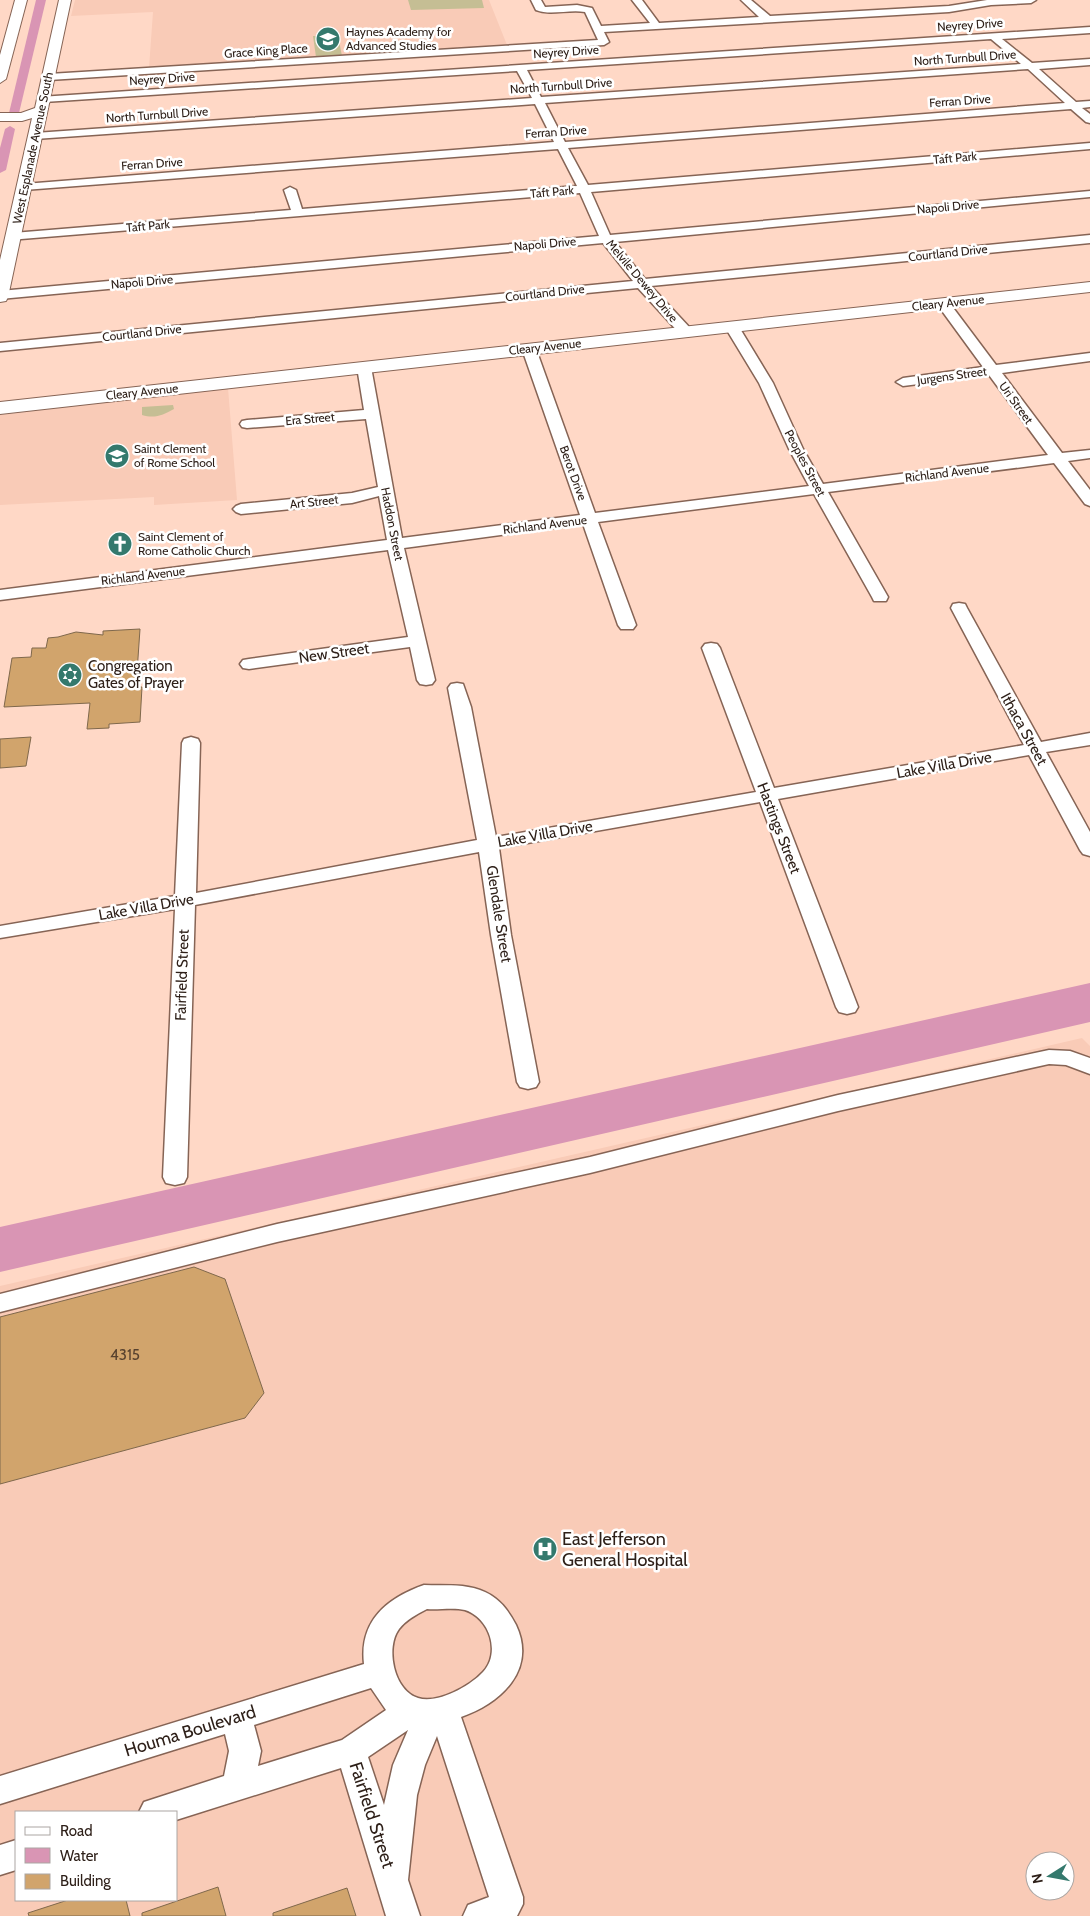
<svg xmlns="http://www.w3.org/2000/svg" width="1090" height="1916" viewBox="0 0 1090 1916" font-family="Cabin,sans-serif">
<style>
.built{fill:#f9cbb7;fill-rule:evenodd}
.green{fill:#c5be94}
.water{fill:#d995b4}
.lines{fill:none;stroke-linecap:round;stroke-linejoin:round}
.canal{fill:#d995b4;fill-rule:evenodd}
.building{fill:#d1a46c;stroke:#7f684c}
.minor-casing{stroke:#866455;stroke-width:3}
.tertiary-casing{stroke:#866455;stroke-width:2}
.secondary-casing{stroke:#866455;stroke-width:2}
.minor{fill:#fff;fill-rule:evenodd}
.tertiary{fill:#fff;fill-rule:evenodd}
.secondary{fill:#fff;fill-rule:evenodd}
.labels{text-anchor:middle;stroke-width:5;stroke-linejoin:round;paint-order:stroke}
.far-street-label{font-size:12px;fill:#2e2019;stroke:#fff}
.far-poi-label{font-size:12px;fill:#2e2019;stroke:#fff;text-anchor:start}
.street-label{font-size:15px;fill:#2e2019;stroke:#fff}
.poi-label{font-size:15px;fill:#2e2019;stroke:#fff;text-anchor:start}
.near-number-label{font-size:15px;fill:#57412e}
.near-poi-label{font-size:18px;fill:#2e2019;stroke:#fff;text-anchor:start}
.near-street-label{font-size:18px;fill:#2e2019;stroke:#fff}
</style>
<rect width="100%" height="100%" fill="#ffd8c6"/>
<g class="built">
<path d="M75,0h414l18,45 -358,23 4,-56 -82,4z"/>
<path d="M228,388l9,112 -83,5v-8l-154,8v-90z"/>
<path d="M1082,1038l8,8v870h-1090v-630zM16,1812h160v88h-160zM1035,1861h30v30h-30z"/>
</g>
<g class="green">
<path d="M408,0h74l2,8 -73,2z"/>
<path d="M338,36l4,20 -26,1 -3,-21z"/>
<path d="M173,405l1,4c-11,6 -19,10 -32,6v-8z"/>
</g>
<path class="water" d="M1090,983v39l-1090,250v-45z"/>
<g class="lines">
<g class="canal">
<path d="M36,0h10l-27,113 -5,3 -5,-3z"/>
<path d="M10,126l5,3 -9,41 -6,3v-25l5,-19z"/>
</g>
</g>
<g class="building">
<path d="M140,629l-4,58h6l-2,35 -31,2v4l-22,1 3,-26 -86,4 8,-49 19,-1 1,-9h14l2,-10 10,-1 18,-5 27,3v-4z"/>
<path d="M31,737l-5,29 -26,2v-29z"/>
<path d="M194,1267l31,12 39,114 -19,25 -245,66v-167z"/>
<path d="M218,1887l8,29h-84v-3z"/>
<path d="M347,1888l9,28h-83v-3z"/>
<path d="M68,1900h58l4,16h-101l-1,-3z"/>
</g>
<g class="lines">
<defs>
<g id="minor">
<path d="M531,0h10l4,7 32,-2 15,3 9,18 49,-3 -18,-23h10l17,23 100,-6 -18,-17h10l19,16 179,-10 38,-6h49l-5,3 -40,2 -42,7 -345,20 5,10 -5,3 -555,35 -5,-3 5,-3 549,-34 -13,-28c-16,-3 -34,4 -49,-2z"/>
<path d="M1090,27v6l-88,6 30,24 58,-4v6l-51,4 37,33 14,-1v6l-8,1 8,6v9l-4,-1 -15,-13 -503,39 20,37 502,-42v6l-499,43 19,43 480,-44v6l-475,45 30,37 445,-44v8l-439,43 40,43 2,3 -7,4 -5,-1 -43,-47 -638,63v-8l633,-62 -30,-38 -603,56v-8l599,-55 -19,-43 -571,47 -2,-3 2,-3 4,-1 278,-23 -7,-20 6,-3 6,3 6,19 275,-23 -19,-37 -534,41 -6,-3 6,-3 530,-42 -19,-38 -500,35 -5,-3 5,-3 497,-35 -15,-27 -473,31 -4,-1 -1,-2 1,-2zM991,39l30,25 -480,33 -14,-27zM1028,69l37,34 -500,39 -20,-39z"/>
<path d="M943,300l5,1 48,64 94,-12v8l-88,12 60,80 28,-3v8l-22,3 22,29v16l-5,-2 -31,-41 -226,29 60,105 -2,4h-12l-2,-4 -58,-103 -216,28 38,103 -3,4h-12l-3,-4 -35,-101 -179,24 31,132 -3,4 -6,1 -6,-1 -3,-4 -7,-33 -161,22 -6,-1 -3,-4 3,-4 6,-1 159,-22 -20,-87 -388,50v-10l387,-50 -8,-44 -27,7 -111,11 -5,-2 -3,-3 3,-3 5,-2 111,-11 26,-6 -12,-68 -119,9 -5,-1 -2,-3 2,-3 5,-1 117,-10 -7,-43 7,-4 7,4 31,171 178,-23 -58,-166 7,-4 7,4 59,164 214,-27 -20,-37 -30,-66 -34,-56 7,-4 7,4 34,56 30,66 20,35 225,-29 -59,-80 -86,11 -7,-4 7,-4 80,-11 -46,-63z"/>
<path d="M959,603l6,1 2,4 74,134 49,-9v12l-44,7 44,80v24l-7,-2 -3,-4 -51,-95 -251,44 80,208 -3,5 -8,2 -8,-2 -3,-5 -76,-205 -261,46 12,87 28,147 -3,5 -8,2 -8,-2 -3,-5 -26,-147 -12,-83 -284,53 -8,272 -3,6 -9,2 -9,-2 -3,-6 12,-268 -175,29v-12l175,-30 7,-153 2,-4 7,-2 7,2 2,4 -4,150 281,-53 -29,-152 3,-4 6,-1 6,1 8,23 25,130 260,-45 -54,-144 3,-4 6,-1 6,1 3,4 54,140 250,-43 -73,-137 2,-4z"/>
<path d="M1049,1050l21,1 20,7v16l-24,-9 -17,-1 -211,47 -248,62 -313,69 -277,70v-18l277,-70 313,-67 248,-62z"/>
<path d="M424,1585c21,1 41,-2 61,7 15,7 23,18 31,33 21,45 -15,78 -55,92l62,180v7l-6,12h-54l5,-11 21,-8 -52,-161 -12,29 -8,30 -9,85 12,36h-34l-45,-148 -165,52v-8h-37l5,-10 80,-26 5,-25 -4,-17 -225,70v-28l364,-112c-5,-43 23,-66 60,-79zM427,1609c12,1 26,-2 38,1 25,8 36,43 18,62 -13,14 -45,32 -65,26 -24,-7 -33,-50 -19,-69 7,-9 18,-15 28,-20zM371,1688l15,22 -44,30 -84,26 3,-15 -7,-26zM408,1730l-15,35 -9,40 -16,-48z"/>
<path d="M16,1840v30l-16,5v-30z"/>
</g>
<path id="tertiary" d="M1090,282v10l-1090,122v-12z"/>
<g id="secondary">
<path d="M15,0h12l-21,79 -6,4v-28z"/>
<path d="M59,0h12l-63,297 -2,4 -6,1v-42l32,-142 -10,3h-22v-8h21l14,-5z"/>
</g>
</defs>
<use href="#minor" class="minor-casing"/>
<use href="#tertiary" class="tertiary-casing"/>
<use href="#secondary" class="secondary-casing"/>
<use href="#minor" class="minor"/>
<use href="#tertiary" class="tertiary"/>
<use href="#secondary" class="secondary"/>
</g>
<defs>
<symbol id="school-disc" viewBox="-11 -11 22 22"><circle r="9.5" fill="#34796d" stroke="#fff"/><path d="M0-5L7-2L0 1L-7-2ZM-4 1L0 2.5L4 1V4Q0 6-4 4Z" fill="#fff"/></symbol>
<symbol id="church-disc" viewBox="-11 -11 22 22"><circle r="9.5" fill="#34796d" stroke="#fff"/><path d="M-1.2-6h2.4v3.5h3.3v2.4h-3.3V6h-2.4V-.1h-3.3v-2.4h3.3Z" fill="#fff"/></symbol>
<symbol id="synagogue-disc" viewBox="-11 -11 22 22"><circle r="9.5" fill="#34796d" stroke="#fff"/><path d="M0-6.5L5.6 3.2H-5.6ZM0 6.5L5.6-3.2H-5.6Z" fill="#fff"/></symbol>
<symbol id="hospital-disc" viewBox="-11 -11 22 22"><circle r="9.5" fill="#34796d" stroke="#fff"/><path d="M-5-5h3v3.5h4V-5h3V5h-3V1.5h-4V5h-3Z" fill="#fff"/></symbol>
</defs>
<g fill-rule="evenodd">
<use href="#school-disc" x="314" y="25" width="28" height="28"/>
<use href="#school-disc" x="103" y="442" width="28" height="28"/>
<use href="#church-disc" x="106" y="530" width="28" height="28"/>
<use href="#synagogue-disc" x="56" y="661" width="28" height="28"/>
<use href="#hospital-disc" x="531" y="1535" width="28" height="28"/>
</g>
<g class="labels">
<g class="far-street-label">
<text transform="translate(970 25) rotate(-4)" y="4">Neyrey Drive</text>
<text transform="translate(266 51) rotate(-4)" y="4">Grace King Place</text>
<text transform="translate(566 52) rotate(-4)" y="4">Neyrey Drive</text>
<text transform="translate(965 58) rotate(-4)" y="4">North Turnbull Drive</text>
<text transform="translate(162 79) rotate(-4)" y="4">Neyrey Drive</text>
<text transform="translate(561 86) rotate(-4)" y="4">North Turnbull Drive</text>
<text transform="translate(960 101) rotate(-4)" y="4">Ferran Drive</text>
<text transform="translate(157 115) rotate(-4)" y="4">North Turnbull Drive</text>
<text transform="translate(556 132) rotate(-4)" y="4">Ferran Drive</text>
<text transform="translate(33 148) rotate(-78)" y="4">West Esplanade Avenue South</text>
<text transform="translate(955 158) rotate(-5)" y="4">Taft Park</text>
<text transform="translate(152 164) rotate(-4)" y="4">Ferran Drive</text>
<text transform="translate(552 192) rotate(-5)" y="4">Taft Park</text>
<text transform="translate(948 207) rotate(-5)" y="4">Napoli Drive</text>
<text transform="translate(148 226) rotate(-5)" y="4">Taft Park</text>
<text transform="translate(545 244) rotate(-5)" y="4">Napoli Drive</text>
<text transform="translate(948 253) rotate(-6)" y="4">Courtland Drive</text>
<text transform="translate(642 281) rotate(50)" y="4">Melvile Dewey Drive</text>
<text transform="translate(142 282) rotate(-5)" y="4">Napoli Drive</text>
<text transform="translate(545 293) rotate(-6)" y="4">Courtland Drive</text>
<text transform="translate(948 303) rotate(-6)" y="4">Cleary Avenue</text>
<text transform="translate(142 333) rotate(-6)" y="4">Courtland Drive</text>
<text transform="translate(545 347) rotate(-6)" y="4">Cleary Avenue</text>
<text transform="translate(952 376) rotate(-8)" y="4">Jurgens Street</text>
<text transform="translate(142 392) rotate(-6)" y="4">Cleary Avenue</text>
<text transform="translate(1016 403) rotate(54)" y="4">Uri Street</text>
<text transform="translate(310 419) rotate(-5)" y="4">Era Street</text>
<text transform="translate(805 463) rotate(62)" y="4">Peoples Street</text>
<text transform="translate(573 473) rotate(70)" y="4">Berot Drive</text>
<text transform="translate(947 473) rotate(-7)" y="4">Richland Avenue</text>
<text transform="translate(314 502) rotate(-6)" y="4">Art Street</text>
<text transform="translate(392 524) rotate(79)" y="4">Haddon Street</text>
<text transform="translate(545 525) rotate(-7)" y="4">Richland Avenue</text>
<text transform="translate(143 576) rotate(-7)" y="4">Richland Avenue</text>
</g>
<g class="far-poi-label">
<text x="346" y="36">Haynes Academy for<tspan x="346" dy="14">Advanced Studies</tspan></text>
<text x="134" y="453">Saint Clement<tspan x="134" dy="14">of Rome School</tspan></text>
<text x="138" y="541">Saint Clement of<tspan x="138" dy="14">Rome Catholic Church</tspan></text>
</g>
<g class="street-label">
<text transform="translate(334 653) rotate(-8)" y="5">New Street</text>
<text transform="translate(1024 729) rotate(61)" y="5">Ithaca Street</text>
<text transform="translate(944 765) rotate(-10)" y="5">Lake Villa Drive</text>
<text transform="translate(779 828) rotate(69)" y="5">Hastings Street</text>
<text transform="translate(545 834) rotate(-10)" y="5">Lake Villa Drive</text>
<text transform="translate(146 907) rotate(-10)" y="5">Lake Villa Drive</text>
<text transform="translate(499 914) rotate(81)" y="5">Glendale Street</text>
<text transform="translate(182 975) rotate(-88)" y="5">Fairfield Street</text>
</g>
<g class="poi-label">
<text x="88" y="671">Congregation<tspan x="88" dy="17">Gates of Prayer</tspan></text>
</g>
<g class="near-number-label">
<text x="125" y="1360">4315</text>
</g>
<g class="near-poi-label">
<text x="562" y="1545">East Jefferson<tspan x="562" dy="21">General Hospital</tspan></text>
</g>
<g class="near-street-label">
<text transform="translate(190 1731) rotate(-17)" y="6">Houma Boulevard</text>
<text transform="translate(372 1815) rotate(72)" y="6">Fairfield Street</text>
</g>
</g>
<rect x="15" y="1811" width="162" height="90" fill="#ffffff" stroke="#aba6a3"/>
<rect x="25" y="1827" width="25" height="8" fill="#ffffff" stroke="#aba6a3"/>
<text x="60" y="1836" font-size="15" fill="#2e2019">Road</text>
<rect x="25" y="1848" width="25" height="15" fill="#d995b4" stroke="#aba6a3"/>
<text x="60" y="1861" font-size="15" fill="#2e2019">Water</text>
<rect x="25" y="1874" width="25" height="15" fill="#d1a46c" stroke="#aba6a3"/>
<text x="60" y="1886" font-size="15" fill="#2e2019">Building</text>
<g transform="translate(1050 1876) rotate(259)"><circle r="24" fill="#ffffff" stroke="#aba6a3"/>
<path d="M0-4L9 19L0 12L-9 19Z" fill="#34796d"/>
<text y="-8" font-size="14" font-weight="bold" text-anchor="middle" fill="#2e2019">N</text>
</g>
</svg>
